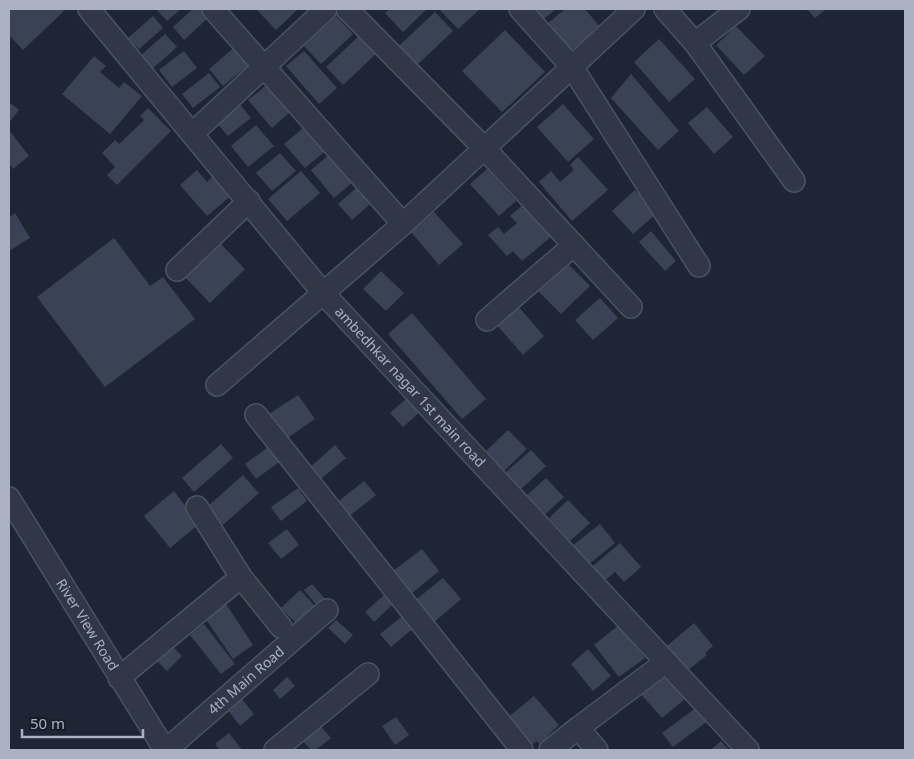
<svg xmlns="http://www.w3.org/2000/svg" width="914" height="759" viewBox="0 0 914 759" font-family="'Noto Sans',sans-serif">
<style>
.building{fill:#3a4356}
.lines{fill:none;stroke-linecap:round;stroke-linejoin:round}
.minor-casing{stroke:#4c5261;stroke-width:24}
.minor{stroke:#313746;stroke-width:21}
.labels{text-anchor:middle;stroke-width:4;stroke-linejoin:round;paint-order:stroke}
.street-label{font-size:14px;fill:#abb1c3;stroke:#171d2a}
</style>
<rect width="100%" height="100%" fill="#1e2535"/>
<g class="building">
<path d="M12,9h49l3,2 -41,39 -14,-15v-23z"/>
<path d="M156,9h25l-14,12z"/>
<path d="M193,9h7l8,9 -24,22 -11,-13z"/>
<path d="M256,9h42l-22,21z"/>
<path d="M390,9h37l-24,23 -18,-19z"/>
<path d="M439,9h41l-22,20z"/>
<path d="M535,9h21l-12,10z"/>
<path d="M565,9h20l15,18 -32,26 -23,-27z"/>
<path d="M807,9h19l-11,9z"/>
<path d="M435,12l18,19 -36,34 -18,-19z"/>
<path d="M153,16l10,12 -24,21 -11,-11z"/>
<path d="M336,16l17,18 -32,30 -17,-18z"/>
<path d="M736,26l29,30 -21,19 -28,-30z"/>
<path d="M505,30l40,42 -43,40 -40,-41z"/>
<path d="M165,34l12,13 -25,22 -12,-13z"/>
<path d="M361,34l17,18 -35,33 -17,-18z"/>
<path d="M659,39l36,40 -26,23 -35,-40z"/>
<path d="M237,45l14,18 -28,23 -14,-17z"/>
<path d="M184,51l13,17 -25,19 -13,-17z"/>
<path d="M304,51l33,37 -18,16 -33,-38z"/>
<path d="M94,56l12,10 -6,6 19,16 5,-6 18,14 -32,38 -48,-40z"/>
<path d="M209,73l11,14 -27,21 -11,-14z"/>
<path d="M631,74l48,57 -21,19 -47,-52z"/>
<path d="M268,84l23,27 -19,17 -24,-28z"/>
<path d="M237,101l14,17 -23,18 -14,-16z"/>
<path d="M9,102l10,8 -10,13z"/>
<path d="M563,104l31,35 -26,23 -31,-35z"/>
<path d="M707,107l26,30 -19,17 -26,-31z"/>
<path d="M148,108l23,23 -54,54 -10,-10 8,-8 -13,-14 13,-13 4,4 25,-24 -4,-4z"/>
<path d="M308,124l20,25 -23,19 -21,-24z"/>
<path d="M256,125l18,21 -26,21 -17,-21z"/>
<path d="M9,130l20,26 -16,13 -4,-6z"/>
<path d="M280,153l16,18 -24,20 -16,-18z"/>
<path d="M330,154l23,28 -19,16 -23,-28z"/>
<path d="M578,157l30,33 -36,31 -33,-39 12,-11 9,11 14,-12 -4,-5z"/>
<path d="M487,169l29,32 -17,15 -29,-32z"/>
<path d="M197,170l10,12 7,-7 18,20 -25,21 -27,-31z"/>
<path d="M301,171l19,22 -33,28 -19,-22z"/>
<path d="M363,182l14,16 -25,22 -14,-16z"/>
<path d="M635,190l21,24 -23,20 -21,-23z"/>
<path d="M524,204l28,32 -30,25 -9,-10 -6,5 -19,-21 10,-8 6,7 13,-11 -7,-7z"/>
<path d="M434,212l29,32 -24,21 -28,-33z"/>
<path d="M15,213l15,25 -21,13v-34z"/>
<path d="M651,231l25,30 -11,10 -26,-29z"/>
<path d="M114,238l36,48 13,-9 32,42 -90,68 -68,-90z"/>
<path d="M218,241l27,28 -35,34 -27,-28z"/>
<path d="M566,262l24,24 -29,28 -24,-24z"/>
<path d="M381,271l23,22 -18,18 -23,-22z"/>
<path d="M600,298l18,20 -25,22 -18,-20z"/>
<path d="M517,305l27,31 -21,19 -27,-31z"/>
<path d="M412,313l74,86 -24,20 -74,-85z"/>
<path d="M298,395l17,24 -32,22 -17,-25z"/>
<path d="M407,398l13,14 -17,15 -13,-14z"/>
<path d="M508,430l19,19 -23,22 -19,-19z"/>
<path d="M221,444l12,14 -39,34 -12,-14z"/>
<path d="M271,445l11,15 -26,19 -11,-15z"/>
<path d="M335,445l11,13 -29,24 -10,-12z"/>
<path d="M531,450l15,16 -26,24 -15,-17z"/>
<path d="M243,475l16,18 -36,32 -16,-18z"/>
<path d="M546,478l18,19 -21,19 -18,-19z"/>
<path d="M364,481l12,14 -29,23 -12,-14z"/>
<path d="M298,488l9,13 -26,20 -10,-14z"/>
<path d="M174,491l25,33 -29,24 -26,-32z"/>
<path d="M568,500l22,23 -20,18 -21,-23z"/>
<path d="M600,524l15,19 -27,22 -21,-15z"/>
<path d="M287,529l12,16 -18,14 -13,-16z"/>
<path d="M620,543l21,24 -17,15 -9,-10 -15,13 -13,-14z"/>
<path d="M422,549l17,22 -28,23 -18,-23z"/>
<path d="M443,578l18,21 -29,25 -19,-22z"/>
<path d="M312,584l14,16 -8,7 -14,-17z"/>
<path d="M300,590l15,16 -18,18 -16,-16z"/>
<path d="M385,594l9,9 -20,19 -9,-10z"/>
<path d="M226,604l27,41 -20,14 -28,-41z"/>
<path d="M405,614l11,12 -25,21 -11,-13z"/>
<path d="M336,620l17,15 -8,9 -17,-16z"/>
<path d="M694,623l19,23 -8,7 2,2 -25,20 -20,-25z"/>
<path d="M204,624l31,40 -14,10 -31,-39z"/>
<path d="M619,625l26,33 -26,19 -25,-32z"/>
<path d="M172,646l10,10 -15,15 -10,-10z"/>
<path d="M588,649l23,27 -18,15 -22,-27z"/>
<path d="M660,671l25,28 -23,19 -24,-27z"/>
<path d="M287,677l8,9 -15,13 -7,-9z"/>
<path d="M238,694l16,20 -14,12 -16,-21z"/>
<path d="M534,696l25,29 -20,19 -2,-3 -7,5 -24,-27z"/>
<path d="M697,707l11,14 -35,26 -11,-14z"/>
<path d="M396,717l13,18 -14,10 -13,-19z"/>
<path d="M317,722l14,16 -15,12h-5l-12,-13z"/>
<path d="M229,733l13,17h-22l-5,-6z"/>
<path d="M721,741l8,9h-19z"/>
</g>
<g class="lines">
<defs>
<g id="minor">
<path id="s1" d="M89,9l235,285 424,456"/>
<path d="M213,9l190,215"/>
<path d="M347,9l138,140 146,158"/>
<path d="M520,9l52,58 127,199"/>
<path d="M665,9l30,34 99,138"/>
<path d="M695,43l44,-34"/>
<path d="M193,133l133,-124"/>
<path d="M177,270l72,-69"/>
<path d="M487,320l87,-75"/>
<path d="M217,385l186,-161 231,-215"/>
<path d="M256,415l266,335"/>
<path id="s2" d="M9,498l156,252"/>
<path d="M197,507l44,70 40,50"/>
<path d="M119,678l122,-101"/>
<path d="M578,728l88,-66"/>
<path id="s3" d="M166,750l161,-140"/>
<path d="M275,750l93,-76"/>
<path d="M550,750l28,-22 19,22"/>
</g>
</defs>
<use href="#minor" class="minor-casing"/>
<use href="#minor" class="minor"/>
</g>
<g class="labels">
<g class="street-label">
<text dy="5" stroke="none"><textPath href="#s1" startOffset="496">ambedhkar nagar 1st main road</textPath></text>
<text dy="5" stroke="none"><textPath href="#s2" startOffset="149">River View Road</textPath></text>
<text dy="5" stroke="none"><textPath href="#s3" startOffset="106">4th Main Road</textPath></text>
</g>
</g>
<rect width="914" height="759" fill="none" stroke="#abb1c3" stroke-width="20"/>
<path d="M22 729v8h121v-8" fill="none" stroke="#abb1c3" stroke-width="2.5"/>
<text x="30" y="729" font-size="15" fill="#abb1c3" stroke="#171d2a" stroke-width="4" paint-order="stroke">50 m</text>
</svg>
